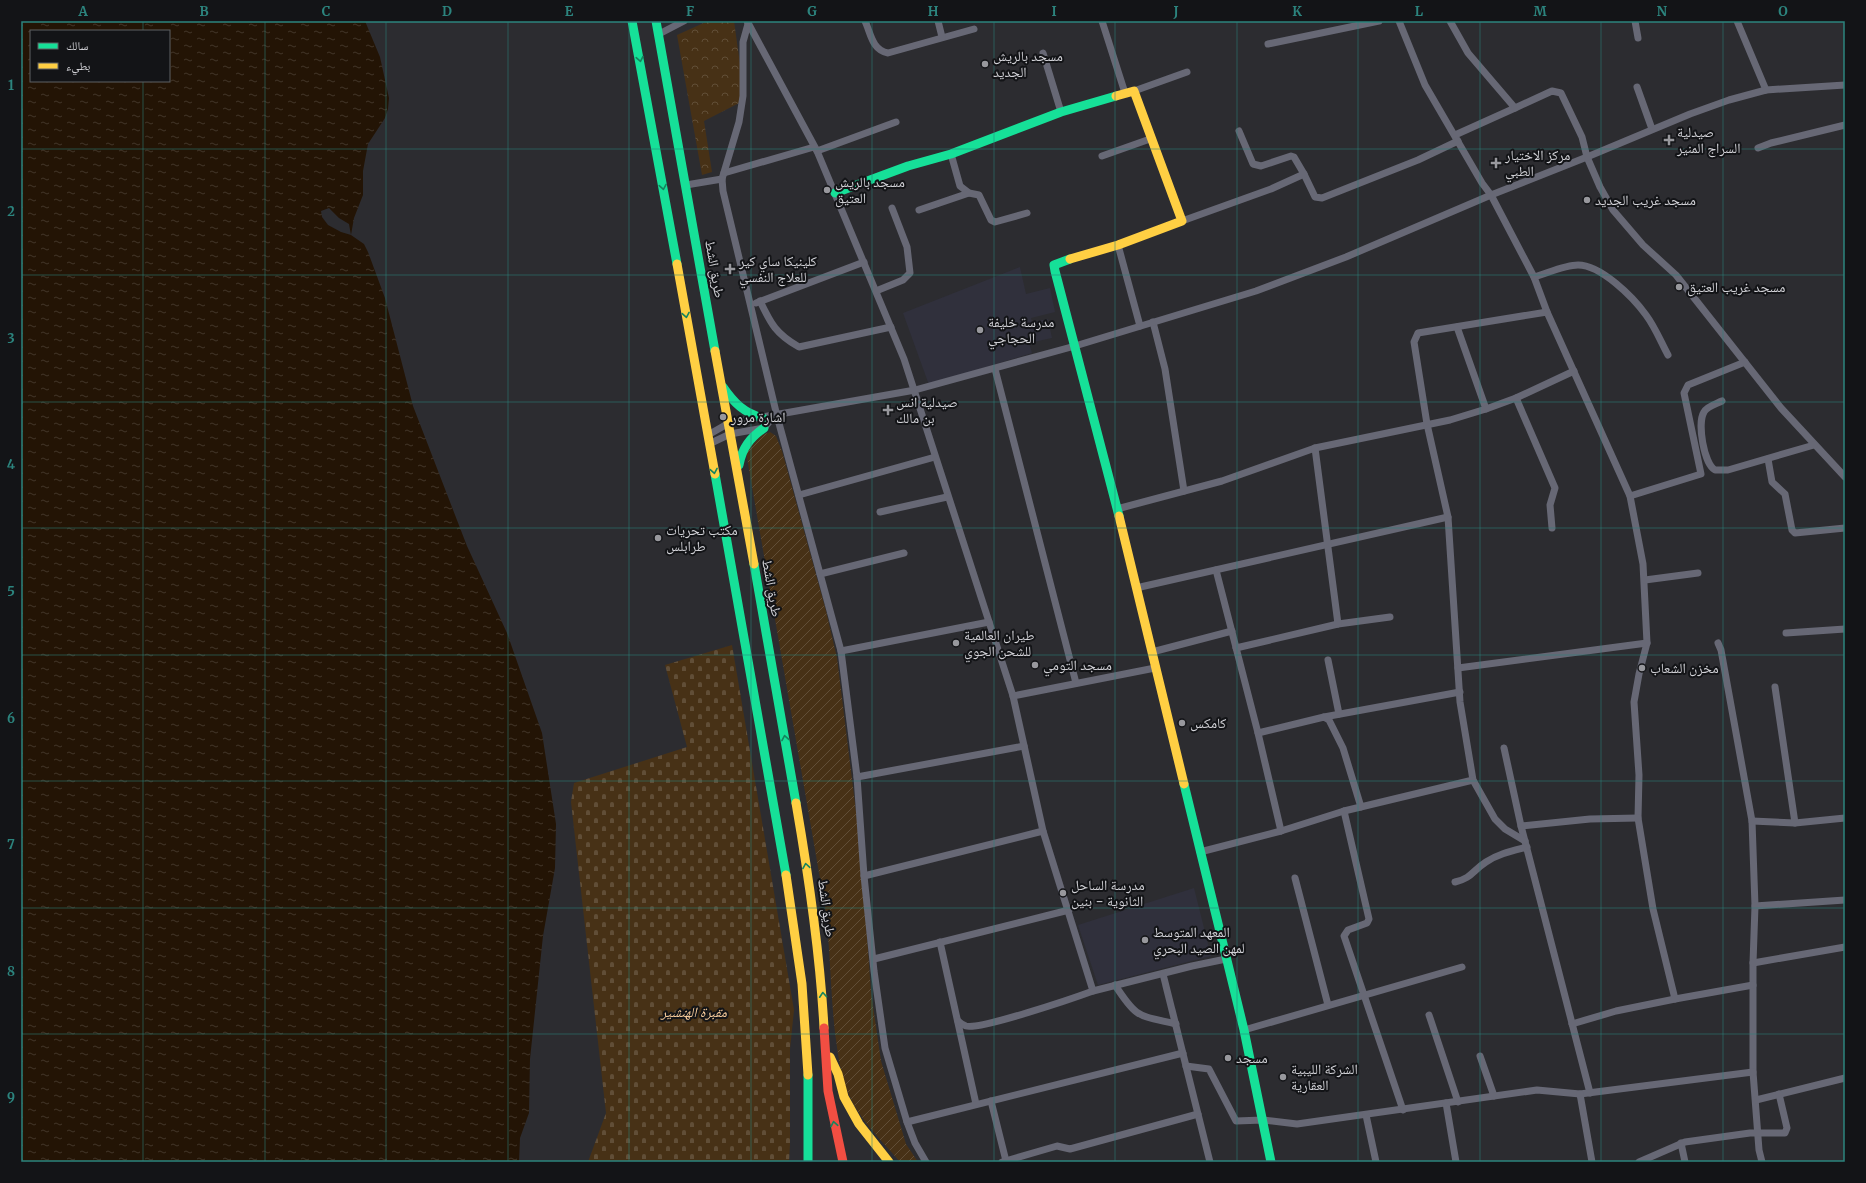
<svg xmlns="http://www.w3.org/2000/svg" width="1866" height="1183" viewBox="0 0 1866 1183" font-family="Merriweather,'Noto Naskh Arabic',serif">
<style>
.built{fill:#30303c}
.cemetery{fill:url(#cemetery-stones)}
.park{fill:url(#park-crowns)}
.garden{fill:url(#garden-furrows)}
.water{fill:url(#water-ripples);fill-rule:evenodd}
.pier{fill:#2c2c30}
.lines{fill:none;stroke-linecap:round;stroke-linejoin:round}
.street{stroke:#676875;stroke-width:7}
.fast{stroke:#16e098;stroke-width:9}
.slow{stroke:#ffcf43;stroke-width:9}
.jam{stroke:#f24e42;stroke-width:9}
.oneway{stroke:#15845e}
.grid{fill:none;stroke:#2c847e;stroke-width:1;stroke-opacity:0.55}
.poi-dot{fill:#98989d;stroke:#131417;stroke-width:1.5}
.labels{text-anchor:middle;stroke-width:4;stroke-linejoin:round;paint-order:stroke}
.poi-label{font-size:14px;fill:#d2d2d7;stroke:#131417;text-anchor:start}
.street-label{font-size:14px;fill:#d2d2d7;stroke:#131417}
.park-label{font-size:14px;font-style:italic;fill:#f9cd9c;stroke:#131417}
.neatline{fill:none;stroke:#2c847e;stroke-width:1.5}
.grid-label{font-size:13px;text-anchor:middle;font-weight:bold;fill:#2c847e}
</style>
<defs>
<pattern id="cemetery-stones" width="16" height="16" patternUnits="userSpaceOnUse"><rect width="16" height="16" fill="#473116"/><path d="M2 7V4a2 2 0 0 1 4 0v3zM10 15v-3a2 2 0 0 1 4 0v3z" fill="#614e37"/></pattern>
<pattern id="park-crowns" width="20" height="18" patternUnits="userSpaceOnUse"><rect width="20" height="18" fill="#473116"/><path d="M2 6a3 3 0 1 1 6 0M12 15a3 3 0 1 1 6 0" fill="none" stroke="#614e37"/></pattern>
<pattern id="garden-furrows" width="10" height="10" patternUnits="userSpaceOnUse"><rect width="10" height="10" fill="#473116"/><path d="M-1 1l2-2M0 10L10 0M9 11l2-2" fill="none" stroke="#614e37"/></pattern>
<pattern id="water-ripples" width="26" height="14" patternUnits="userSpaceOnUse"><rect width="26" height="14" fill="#231405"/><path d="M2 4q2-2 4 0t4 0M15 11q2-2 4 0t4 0" fill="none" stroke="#423529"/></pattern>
</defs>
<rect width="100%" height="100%" fill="#2c2c30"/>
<g class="built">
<path d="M1020,267l6,27 24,-6 5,24 -24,6 1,4 16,-3 4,19 -23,5 3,10 -103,32 -26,-72z"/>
<path d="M1194,888l17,68 -113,29 -20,-60z"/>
</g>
<path class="cemetery" d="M732,645l62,365 -4,39v95l-1,18h-201l18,-49 -35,-311 3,-19 113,-36 -22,-82z"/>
<path class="park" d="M708,21h26l11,79 -41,21 8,51 -10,3 -25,-140z"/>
<path class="garden" d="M770,432l6,4 6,15 44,160 11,47 24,194 10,140 10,69 25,83 12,18h-18c-18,-21 -40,-42 -51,-67 -9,-20 -11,-41 -14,-62 -6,-54 -4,-108 -16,-160l-73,-421 16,-17z"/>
<path class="water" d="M21,21h344l15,36 9,41 -1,11 -3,9 -17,26 -5,27v24l-9,23 -3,17 13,9 4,8 17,46 28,108 54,140 40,87 35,100 14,91 -1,44 -12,68 -13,123 -1,54 -9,25 -1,24h-498zM31,31h138v50h-138z"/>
<path class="pier" d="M329,208l10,10 10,6 2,11 -10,-3 -13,-7 -6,-8 -1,-6z"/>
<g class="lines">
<g class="street">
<path d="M747,21l70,130 87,208 109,337 30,135 50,160 99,-25 34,-7"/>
<path d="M865,21c6,13 7,29 23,32l86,-24"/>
<path d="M938,21l4,16"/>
<path d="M1102,21l23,72"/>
<path d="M1399,21l26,64 57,98 9,12 43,82 13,35 83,184 13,68 4,79 -8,31 -5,28 5,73 -1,43 15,91 22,90 -59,12 -44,13"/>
<path d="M1450,21l18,32 47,55 -60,27"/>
<path d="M1635,21l3,17"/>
<path d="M1737,21l29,69"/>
<path d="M748,24l-5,18v54l-4,26 -17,57 1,12 54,225 64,235 16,126 167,-31"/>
<path d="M659,34l25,-13"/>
<path d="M1268,44l111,-23"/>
<path d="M1043,53l18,59"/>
<path d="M1637,87l15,42"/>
<path d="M1134,91l53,-19"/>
<path d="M1515,108l37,-17 9,2 21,44 5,20 13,30 13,23 30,35 33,30 105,133 64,69"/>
<path d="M1758,148l13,-5 74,-18"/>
<path d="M817,151l79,-29"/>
<path d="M951,154l9,32 9,7 10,2 12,25 4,2 32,-9"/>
<path d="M1102,156l48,-17"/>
<path d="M724,173l90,-26"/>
<path d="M1304,174l11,23 7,1 96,-38 40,-19"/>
<path d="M686,185l36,-6"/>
<path d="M919,210l50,-17"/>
<path d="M1182,221l89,-32 33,-15 -10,-17 -3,-1 -30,10 -8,-2 -14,-33"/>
<path d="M1118,245l22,81"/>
<path d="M1534,277c14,-4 31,-12 44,-12 23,0 55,32 68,50 9,12 15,27 22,40"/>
<path d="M876,291l27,-11 7,-7 -3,-26 -15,-39"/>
<path d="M760,301c11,23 16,33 39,46l92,-20"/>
<path d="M756,303l108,-41"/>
<path d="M1153,322l12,47 19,122"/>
<path d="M1457,327l29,82"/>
<path d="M995,369l81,314"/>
<path d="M1516,398l39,90 -5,17 2,23"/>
<path d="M1722,401c-6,3 -15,5 -18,11 -7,11 0,52 11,58h13l86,-25"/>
<path d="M708,435l21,-12 186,-33 160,-44 181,-55 90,-34 145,-62 96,-38 103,-43 39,-14 37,-10 79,-5"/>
<path d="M709,444l21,-10 34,-6 10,-12"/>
<path d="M1768,459l4,23 13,12 7,36 3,3 50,-5"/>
<path d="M799,495l136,-38"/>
<path d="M1630,496l71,-22 -17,-81 4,-8 57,-23"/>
<path d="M1117,509l105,-28 93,-33 135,-28 36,-11 30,-11 58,-27"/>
<path d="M880,512l67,-15"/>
<path d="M1216,570l42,163 66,-16 5,3 14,28 18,59"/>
<path d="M820,574l84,-21"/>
<path d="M1645,580l53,-7"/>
<path d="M1136,588l312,-71"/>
<path d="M1338,624l52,-7"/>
<path d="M1786,633l59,-4"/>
<path d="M1718,643l3,7 31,171 3,85 -2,57v109l6,78 3,12"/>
<path d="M1236,648l102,-24 -23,-176"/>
<path d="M841,651l148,-29"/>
<path d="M1152,652l80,-21"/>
<path d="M1328,660l11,54"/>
<path d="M1458,668l189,-25"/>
<path d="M1775,687l20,136"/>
<path d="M1013,696l142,-28"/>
<path d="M1324,717l136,-25"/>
<path d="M1258,733l23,98"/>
<path d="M1504,748l17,78 69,267"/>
<path d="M857,777l7,99 10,95 11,77 22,74 8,21 11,19"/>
<path d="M1344,811l25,108 -2,4 -19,7 -4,6 59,174"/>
<path d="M1752,821l43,2 50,-5"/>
<path d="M1521,826l69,-7 48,-1"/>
<path d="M1525,841l-20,-12 -10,-10 -22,-39 -13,-78 -12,-185 -21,-93 -13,-82 4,-9 129,-21"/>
<path d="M1200,852l81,-21 63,-20 129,-31"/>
<path d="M864,876l179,-45"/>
<path d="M1295,878l33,127"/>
<path d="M1455,882c17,-4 17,-11 31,-20 12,-8 26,-11 41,-15"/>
<path d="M1755,906l90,-6"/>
<path d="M940,942l36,162"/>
<path d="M874,959l195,-49"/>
<path d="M1753,963l92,-16"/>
<path d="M1163,974l47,188"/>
<path d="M1115,985c22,34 23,30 61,39"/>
<path d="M1675,999l78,-14"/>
<path d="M1429,1015l29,87"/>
<path d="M958,1021c2,2 5,4 8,5 14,4 108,-28 127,-35"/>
<path d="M1244,1030l218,-63"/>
<path d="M1480,1056l14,40"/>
<path d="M1186,1066l23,3 27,52 27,-1 34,4 240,-34 43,4 173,-22"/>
<path d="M1580,1094l12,68"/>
<path d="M1756,1100l89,-22"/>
<path d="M991,1101l15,60"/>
<path d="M1446,1103l10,59"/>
<path d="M1366,1115l10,47"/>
<path d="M907,1122l276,-69"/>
<path d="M1681,1143l4,19"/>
<path d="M1002,1162l55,-16 13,3 128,-35"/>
<path d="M1639,1162l46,-20 65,-9h35l2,-5 -8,-34"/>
</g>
<g class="fast">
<path d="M632,21l45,243"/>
<path d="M656,21l59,330"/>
<path d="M835,193l73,-27 43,-12 110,-42 55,-16"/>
<path d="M1070,259l-16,6 1,6 64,245"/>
<path d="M723,387c11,16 21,26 40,31"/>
<path d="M739,465c3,-17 11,-27 25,-37"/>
<path d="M715,474l71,401"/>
<path d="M754,564l42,239"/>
<path d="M1184,784l60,246 27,132"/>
<path d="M808,1162v-87"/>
</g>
<g class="slow">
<path d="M1070,259l48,-14 64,-24 -48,-130 -18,5"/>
<path d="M677,264l38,210"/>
<path d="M715,351l39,213"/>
<path d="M1119,516l65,268"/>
<path d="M796,803c13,75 24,149 28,225"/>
<path d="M786,875l16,109 6,91"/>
<path d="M830,1057l8,17 6,23 15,27 30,38"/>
</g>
<path class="jam" d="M824,1028l4,63 15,71"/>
</g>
<defs><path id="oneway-chevron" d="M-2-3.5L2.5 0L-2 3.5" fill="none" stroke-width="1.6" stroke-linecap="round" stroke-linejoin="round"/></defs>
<g class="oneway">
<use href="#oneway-chevron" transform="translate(640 59) rotate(79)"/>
<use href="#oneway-chevron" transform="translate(663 187) rotate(80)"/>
<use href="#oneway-chevron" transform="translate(686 315) rotate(80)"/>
<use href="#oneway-chevron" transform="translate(714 471) rotate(80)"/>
<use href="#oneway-chevron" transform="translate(785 738) rotate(-100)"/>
<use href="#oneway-chevron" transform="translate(806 866) rotate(-99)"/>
<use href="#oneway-chevron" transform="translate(823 995) rotate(-94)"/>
<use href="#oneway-chevron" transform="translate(834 1124) rotate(-101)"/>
</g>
<path class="grid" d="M143,21v10M265,21v1141M386,21v1141M508,21v1141M629,21v1141M751,21v1141M872,21v1141M994,21v1141M1115,21v1141M1237,21v1141M1358,21v1141M1480,21v1141M1601,21v1141M1723,21v1141M143,81v1081M21,149h1824M21,275h1824M21,402h1824M21,528h1824M21,655h1824M21,781h1824M21,908h1824M21,1034h1824"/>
<g class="poi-dot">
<circle cx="985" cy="64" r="4"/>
<path d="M1667 134h4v4h4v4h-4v4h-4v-4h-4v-4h4z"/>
<path d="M1494 157h4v4h4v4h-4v4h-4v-4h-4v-4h4z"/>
<circle cx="827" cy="190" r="4"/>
<circle cx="1587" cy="200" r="4"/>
<path d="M728 263h4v4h4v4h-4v4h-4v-4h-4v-4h4z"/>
<circle cx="1679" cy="287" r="4"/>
<circle cx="980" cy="330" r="4"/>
<path d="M886 404h4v4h4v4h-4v4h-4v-4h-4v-4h4z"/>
<circle cx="723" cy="417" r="4"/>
<circle cx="658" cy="538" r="4"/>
<circle cx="956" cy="643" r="4"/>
<circle cx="1035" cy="665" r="4"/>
<circle cx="1642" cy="668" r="4"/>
<circle cx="1182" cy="723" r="4"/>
<circle cx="1063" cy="893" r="4"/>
<circle cx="1145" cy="940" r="4"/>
<circle cx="1228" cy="1058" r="4"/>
<circle cx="1283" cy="1077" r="4"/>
</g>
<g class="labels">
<g class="poi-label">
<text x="993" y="61">مسجد بالريش<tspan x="993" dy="16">الجديد</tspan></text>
<text x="1677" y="137">صيدلية<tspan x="1677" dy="16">السراج المنير</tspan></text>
<text x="1505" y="160">مركز الاختيار<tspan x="1505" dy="16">الطبي</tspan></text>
<text x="835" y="187">مسجد بالريش<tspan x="835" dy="16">العتيق</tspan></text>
<text x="1595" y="205">مسجد غريب الجديد</text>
<text x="739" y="266">كلينيكا ساي كير<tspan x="739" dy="16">للعلاج النفسي</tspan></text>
<text x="1687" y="292">مسجد غريب العتيق</text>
<text x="988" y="327">مدرسة خليفة<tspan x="988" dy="16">الحجاجي</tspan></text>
<text x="896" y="407">صيدلية انس<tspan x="896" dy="16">بن مالك</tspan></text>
<text x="731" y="422">اشارة مرور</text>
<text x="666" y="535">مكتب تحريات<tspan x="666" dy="16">طرابلس</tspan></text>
<text x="964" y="640">طيران العالمية<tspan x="964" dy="16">للشحن الجوي</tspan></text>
<text x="1043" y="670">مسجد التومي</text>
<text x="1650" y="673">مخزن الشعاب</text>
<text x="1190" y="728">كامكس</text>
<text x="1071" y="890">مدرسة الساحل<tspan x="1071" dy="16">الثانوية - بنين</tspan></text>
<text x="1153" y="937">المعهد المتوسط<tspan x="1153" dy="16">لمهن الصيد البحري</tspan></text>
<text x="1236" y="1063">مسجد</text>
<text x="1291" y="1074">الشركة الليبية<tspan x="1291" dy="16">العقارية</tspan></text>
</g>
<g class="street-label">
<text transform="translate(715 269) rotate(80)" y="5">طريق الشط</text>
<text transform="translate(772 588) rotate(80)" y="5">طريق الشط</text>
<text transform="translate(827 908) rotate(82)" y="5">طريق الشط</text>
</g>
<g class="park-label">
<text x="694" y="1017">مقبرة الهنشير</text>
</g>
</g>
<rect width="1866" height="1183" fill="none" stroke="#131417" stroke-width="44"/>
<rect x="30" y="30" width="140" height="52" fill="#131417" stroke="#5f6064"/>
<rect x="38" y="43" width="20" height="6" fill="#16e098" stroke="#5f6064"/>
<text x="66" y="50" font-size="12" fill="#d2d2d7">سالك</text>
<rect x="38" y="63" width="20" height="6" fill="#ffcf43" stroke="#5f6064"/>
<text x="66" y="70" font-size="12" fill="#d2d2d7">بطيء</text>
<rect x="22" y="22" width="1822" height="1139" class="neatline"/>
<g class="grid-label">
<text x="83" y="16">A</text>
<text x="204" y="16">B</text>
<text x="326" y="16">C</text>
<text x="447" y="16">D</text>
<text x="569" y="16">E</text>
<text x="690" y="16">F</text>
<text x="812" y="16">G</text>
<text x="933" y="16">H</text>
<text x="1054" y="16">I</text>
<text x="1176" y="16">J</text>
<text x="1297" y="16">K</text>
<text x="1419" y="16">L</text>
<text x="1540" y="16">M</text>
<text x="1662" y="16">N</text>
<text x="1783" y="16">O</text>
<text x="11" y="90">1</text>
<text x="11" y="216">2</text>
<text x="11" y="343">3</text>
<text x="11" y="469">4</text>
<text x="11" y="596">5</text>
<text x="11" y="723">6</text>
<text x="11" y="849">7</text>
<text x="11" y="976">8</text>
<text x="11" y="1102">9</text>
</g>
</svg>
